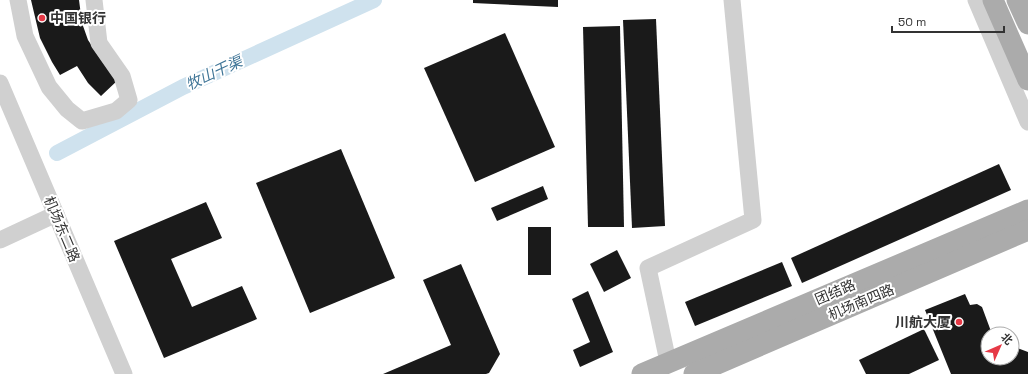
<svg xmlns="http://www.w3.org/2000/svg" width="1028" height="374" viewBox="0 0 1028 374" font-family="'Space Grotesk','Noto Sans SC',sans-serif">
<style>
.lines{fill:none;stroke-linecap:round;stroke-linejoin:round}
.canal{stroke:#cfe2ee;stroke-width:16}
.building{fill:#1a1a1a}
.minor{stroke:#d0d0d0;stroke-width:17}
.major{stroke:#ababab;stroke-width:21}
.poi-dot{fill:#e63946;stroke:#fff;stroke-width:1.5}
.labels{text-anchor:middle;stroke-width:4;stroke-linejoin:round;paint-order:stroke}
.poi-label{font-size:14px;font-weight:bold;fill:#333;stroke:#fff;text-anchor:start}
.street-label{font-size:14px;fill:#333;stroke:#fff}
.water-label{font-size:15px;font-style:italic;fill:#3f7597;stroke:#fff}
</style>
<rect width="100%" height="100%" fill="#fff"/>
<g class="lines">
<path class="canal" d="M57,153l126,-66 191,-87"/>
</g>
<g class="building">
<path d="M31,0h48l3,23 6,17 12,18 19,21 -18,17 -13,-13 -11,-17 -17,9 -8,-13 -12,-24z"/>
<path d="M473,0h85v7l-85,-4z"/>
<path d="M656,19l9,207 -33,2 -9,-208z"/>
<path d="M620,26l4,201h-36l-5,-200z"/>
<path d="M505,33l50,114 -80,35 -51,-114z"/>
<path d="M341,149l54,129 -85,35 -54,-130z"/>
<path d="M999,164l12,26 -209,93 -11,-25z"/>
<path d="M543,186l5,13 -51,22 -6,-13z"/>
<path d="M206,202l16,36 -51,21 21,48 50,-21 15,33 -93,39 -50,-117z"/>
<rect x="528" y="227" width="23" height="48"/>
<path d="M617,250l14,28 -27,14 -14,-28z"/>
<path d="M782,262l10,24 -97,40 -10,-24z"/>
<path d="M461,264l39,90 -11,19 -3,1h-103l68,-29 -28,-65z"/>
<path d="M588,291l25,61 -33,15 -7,-17 17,-8 -18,-43z"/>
<path d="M965,294l5,11 7,-1 5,3 10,27h-4v24h24v-12l16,6v22h-77l-26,-64z"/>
<path d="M924,329l15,31 -30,14h-43l-7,-14z"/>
</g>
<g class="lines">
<g class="minor">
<path d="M18,0l7,36 24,51 18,22 15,12 34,-10 13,-11 -7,-24 -23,-33 -5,-43"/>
<path d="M976,0l52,122"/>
<path d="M0,83l124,291"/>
<path d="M0,240l56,-26"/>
<path d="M667,357l-19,-89 105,-48 -21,-220"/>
</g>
<g class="major">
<path d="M993,0l35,80"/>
<path d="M1017,0l11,24"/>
<path d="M642,374l386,-164"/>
<path d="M694,374l334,-144"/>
</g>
</g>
<g class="poi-dot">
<circle cx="42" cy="18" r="4"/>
<circle cx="959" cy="322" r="4"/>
</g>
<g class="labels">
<g class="poi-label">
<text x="50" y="23">中国银行</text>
<text x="951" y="327" text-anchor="end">川航大厦</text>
</g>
<g class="street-label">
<text transform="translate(62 229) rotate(67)" y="5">机场东二路</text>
<text transform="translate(835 292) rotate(-23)" y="5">团结路</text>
<text transform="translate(861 302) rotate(-23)" y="5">机场南四路</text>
</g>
<g class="water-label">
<text transform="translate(214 73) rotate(-25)" y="5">牧山干渠</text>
</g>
</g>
<g transform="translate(1000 346) rotate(45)"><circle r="19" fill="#ffffff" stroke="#adadad"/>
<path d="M0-3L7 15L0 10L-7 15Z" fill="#e63946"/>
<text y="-6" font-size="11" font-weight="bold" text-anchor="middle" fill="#333333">北</text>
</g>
<path d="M892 26v6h112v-6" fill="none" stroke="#333333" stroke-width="2"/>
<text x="898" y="26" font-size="12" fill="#333333" stroke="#ffffff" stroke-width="3" paint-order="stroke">50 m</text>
</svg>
